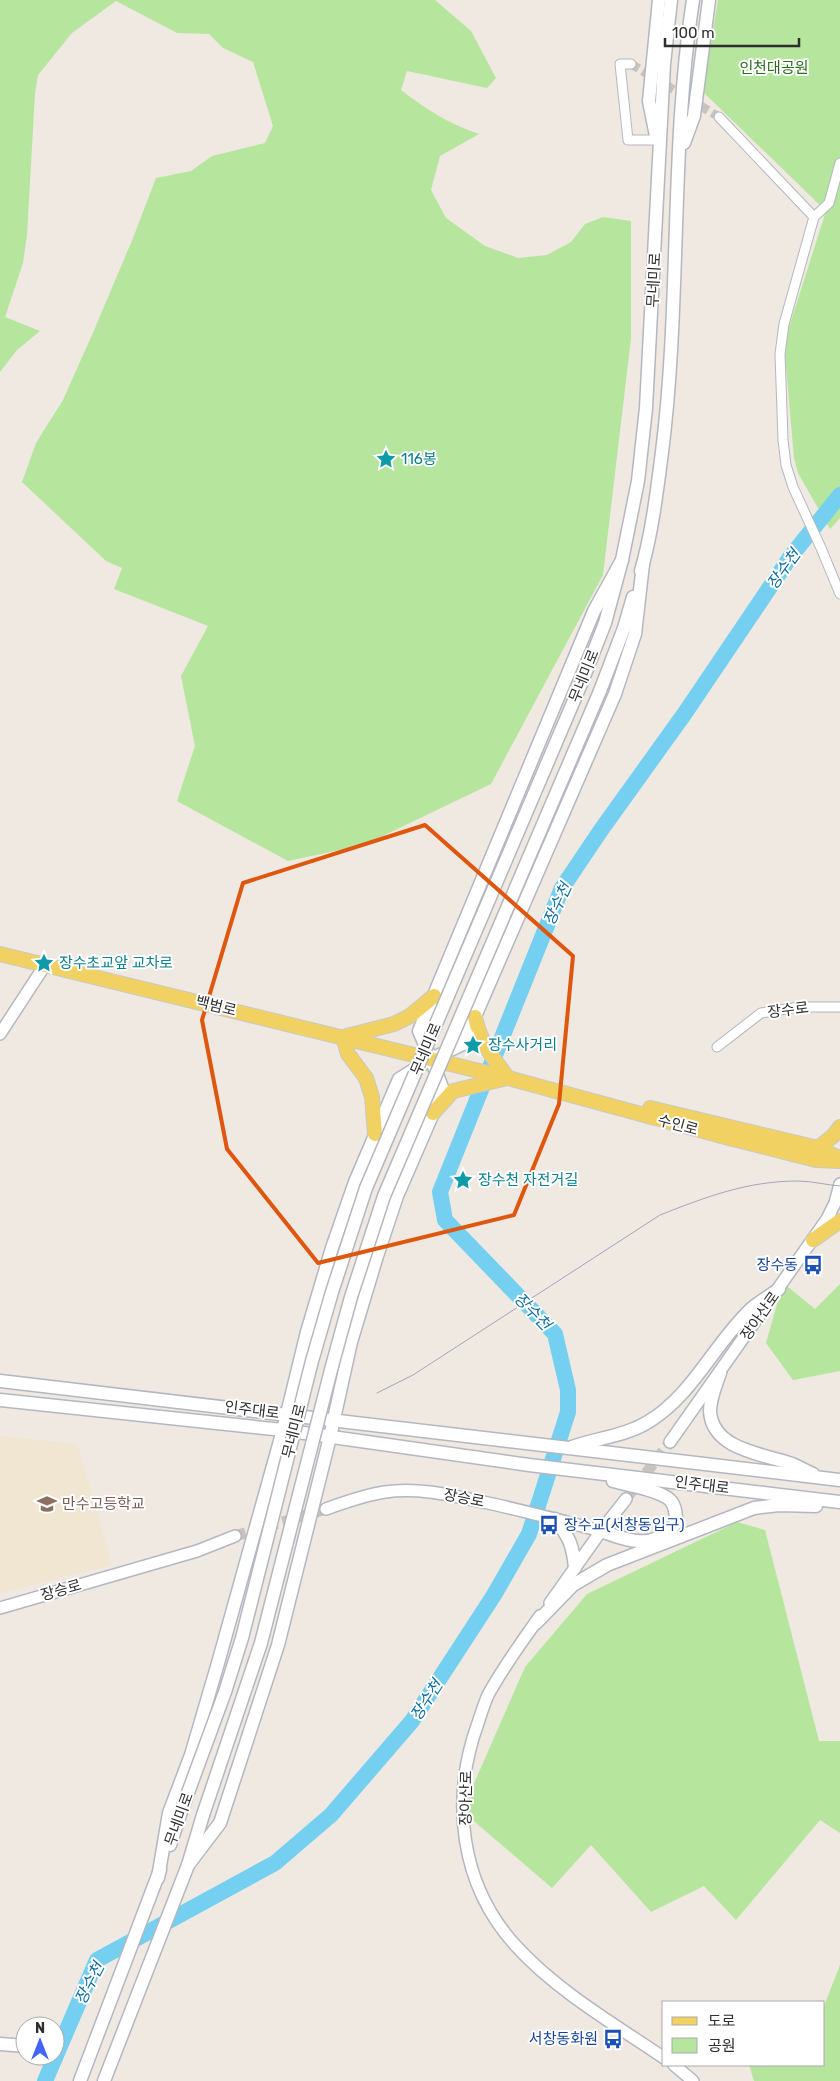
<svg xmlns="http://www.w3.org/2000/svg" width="840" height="2081" viewBox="0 0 840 2081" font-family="Rubik,'Noto Sans KR',sans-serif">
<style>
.education{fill:#f0e6d1}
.green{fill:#b6e59e}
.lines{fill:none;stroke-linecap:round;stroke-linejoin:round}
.river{stroke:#75cff0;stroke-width:16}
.minor-tunnel{stroke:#c8c4bd;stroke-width:9;stroke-dasharray:9 4.5;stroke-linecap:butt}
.tertiary-tunnel{stroke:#c8c4bd;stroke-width:11;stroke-dasharray:11 5.5;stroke-linecap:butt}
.minor-casing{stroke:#b4b7c1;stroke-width:11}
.tertiary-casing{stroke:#b4b7c1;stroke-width:14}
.secondary-casing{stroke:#b4b7c1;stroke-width:15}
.primary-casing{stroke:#c9c9c9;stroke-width:16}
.minor{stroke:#fff;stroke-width:9}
.tertiary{stroke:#fff;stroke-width:11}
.secondary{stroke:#fff;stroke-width:12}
.primary{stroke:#f2d163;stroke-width:14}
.tram{stroke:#a3a6b8;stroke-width:1}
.secondary-bridge-casing{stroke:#b4b7c1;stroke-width:15;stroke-linecap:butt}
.secondary-bridge{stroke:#fff;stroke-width:12}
.marked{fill:none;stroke:#df570e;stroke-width:4;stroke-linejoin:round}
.labels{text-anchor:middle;stroke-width:4;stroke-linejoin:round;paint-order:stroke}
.park-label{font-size:15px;fill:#2c6e1b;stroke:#fff}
.street-label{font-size:15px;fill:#2e2e2e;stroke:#fff}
.culture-label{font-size:15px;fill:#0d838f;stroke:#fff;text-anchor:start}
.transit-label{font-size:15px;fill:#164399;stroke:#fff;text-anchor:end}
.education-label{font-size:15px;fill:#785e54;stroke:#fff;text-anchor:start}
.water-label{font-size:16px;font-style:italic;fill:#0d6fa3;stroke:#fff}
</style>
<rect width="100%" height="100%" fill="#efe9e1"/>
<path class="education" d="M0,1436l77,8 35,121 -112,28z"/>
<g class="green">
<path d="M0,0h435l36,31 25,47 -9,10 -80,-17 -6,19c25,19 48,34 78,44l-39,22 -9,34 15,28 39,28 33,12 29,-3 24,-13 14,-18 18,-7 28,4v117l-28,237 -112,209 -127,61 -76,16 -111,-60 18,-55 -14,-70 27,-50 -94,-37 8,-21 -16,-7 -84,-79 14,-39 27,-43 29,-65 41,-97 23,-60 35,-7 21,-15 53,-13 8,-17 -20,-64 -30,-14 -14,-14 -32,-1 -61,-32 -44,32 -34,42 -3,18 -8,142 -4,28 -18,54 35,14 -23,19 -17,22z"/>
<path d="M718,0h122v518l-10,11 -32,-56 -4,-15 -10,-115 42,-132 -123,-119z"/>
<path d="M783,1283l32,26 25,-25v87l-47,9 -27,-37z"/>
<path d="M737,1522l28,8 54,211h21v92l-20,-13 -84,100 -32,-34 -53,26 -60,-67 -39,43 -90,-77 63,-144 62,-73z"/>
<path d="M840,1965v116h-86l-5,-16h75v-59z"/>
</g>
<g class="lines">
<path class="river" d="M45,2081l52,-121 178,-97 56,-48 81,-94 82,-126 35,-61 39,-122v-22l-13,-56 -110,-114 -5,-28 122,-304 39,-58 84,-117 106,-157 49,-61"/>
<path class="minor-tunnel" d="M631,64l88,53"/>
<g class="tertiary-tunnel">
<path d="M626,1499l44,-57"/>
<path d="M235,1536l91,-27"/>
</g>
<defs>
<g id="minor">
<path d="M631,64h-11l8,76h29"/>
<path d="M719,117l95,100 -30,107 -4,30 3,86 3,25 7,22 28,61 19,46"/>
<path d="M814,217l15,-14 11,-40"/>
<path d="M717,1047l44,-34 38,-6h41"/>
</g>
<g id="tertiary">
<path d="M0,1034l45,-69"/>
<path d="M670,1442l157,-223 8,-16 5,-19"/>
<path d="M326,1509c19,-7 39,-14 59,-17 33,-5 65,3 98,10 39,8 79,19 118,29"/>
<path d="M550,1603l51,-72 25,-32"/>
<path d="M0,1608l197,-57 38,-15"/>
<path d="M540,1616c-18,26 -37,51 -52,79 -4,9 -7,19 -10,28 -28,77 -18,162 38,223 41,45 98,78 148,112"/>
<path d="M674,2065l19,16"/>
</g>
<g id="secondary">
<path d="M656,136l-7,-35 10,-101"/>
<path d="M684,143l10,-27 15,-116"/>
<path d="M641,571c11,-38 16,-80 21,-119 19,-150 8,-303 31,-452"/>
<path d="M581,684l24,-61 17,-63 16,-79 8,-73 18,-344 7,-64"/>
<path d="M600,691l24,-63 9,-31"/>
<path d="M720,1373c-4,12 -10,25 -10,38 2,39 54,43 82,53 7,3 14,7 21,10"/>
<path d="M0,1381l840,99"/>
<path d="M0,1400l283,30 246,35 311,37"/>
<path d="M572,1447c25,-9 53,-11 76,-25 44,-26 66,-78 103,-113 8,-7 19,-13 28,-20"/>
<path d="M555,1519c14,18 18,26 20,49"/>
<path d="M601,1531c28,10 54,20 75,-8 0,-7 0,-17 -6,-23 -10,-10 -43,-15 -57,-19"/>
<path d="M536,1623l37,-38 34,-20 147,-57 25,-3 37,1"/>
<path d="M170,1845l12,-36"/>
<path d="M188,1865l32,-42 58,-178 52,-208 21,-95 26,-86 20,-60 46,-106 -12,-31 32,-15 152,-350 20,-60 8,-70"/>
<path d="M158,1878l11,-65 22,-58 27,-92 65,-233 24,-98 25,-84 23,-66 44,-103 32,-20 -12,-28 175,-420 28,-51"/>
<path d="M0,2044l25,2"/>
<path d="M80,2081l80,-211"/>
<path d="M104,2081l84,-216 15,-50"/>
</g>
<g id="primary">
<path d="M0,954l508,124 221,60 87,22 24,1"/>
<path d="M475,1017c5,25 18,41 33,61"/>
<path d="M650,1108l168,40 21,10"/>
<path d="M433,1113l20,-22 50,-12"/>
<path d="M375,1134l-3,-37 -6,-19 -18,-24 -5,-17 51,-13 16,-8 24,-20"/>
<path d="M818,1148l15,-12 7,-9"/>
<path d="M813,1240l27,-19"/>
</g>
</defs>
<use href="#minor" class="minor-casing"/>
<use href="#tertiary" class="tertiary-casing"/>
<use href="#secondary" class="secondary-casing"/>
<use href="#primary" class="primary-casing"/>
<use href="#minor" class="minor"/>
<use href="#tertiary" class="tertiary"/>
<use href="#secondary" class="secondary"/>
<use href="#primary" class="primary"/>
<path class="tram" d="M377,1393l36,-18 247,-160c46,-18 87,-34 138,-34 14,0 28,4 42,5"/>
<defs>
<g id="secondary-bridge">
<path d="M182,1809l43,-117 17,-54 70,-277 20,-69 34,-104 215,-504"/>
<path d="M203,1815l58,-172 71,-277 19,-69 33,-101 216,-505"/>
</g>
</defs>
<use href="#secondary-bridge" class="secondary-bridge-casing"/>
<use href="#secondary-bridge" class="secondary-bridge"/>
</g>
<path class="marked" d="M425,825l148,131 -14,148 -45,111 -196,48 -91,-114 -25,-129 41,-137z"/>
<defs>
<symbol id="sight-bare" viewBox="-9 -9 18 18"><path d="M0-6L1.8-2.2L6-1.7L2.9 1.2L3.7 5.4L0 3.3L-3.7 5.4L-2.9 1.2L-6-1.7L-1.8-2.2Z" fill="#0f9aa8" stroke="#fff" stroke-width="2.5" paint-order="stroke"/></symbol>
<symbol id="bus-bare" viewBox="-9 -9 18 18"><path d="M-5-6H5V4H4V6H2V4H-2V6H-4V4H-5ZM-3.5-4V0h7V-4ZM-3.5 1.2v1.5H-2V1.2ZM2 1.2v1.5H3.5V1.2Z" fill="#1a4fb4" stroke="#fff" stroke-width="2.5" paint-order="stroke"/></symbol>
<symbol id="school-bare" viewBox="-9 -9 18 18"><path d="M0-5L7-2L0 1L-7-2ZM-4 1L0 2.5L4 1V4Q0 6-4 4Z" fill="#8d6e63" stroke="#fff" stroke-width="2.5" paint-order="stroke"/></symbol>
</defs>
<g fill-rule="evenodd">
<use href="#sight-bare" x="372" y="445" width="28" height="28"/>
<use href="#sight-bare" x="30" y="949" width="28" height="28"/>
<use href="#sight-bare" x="459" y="1031" width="28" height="28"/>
<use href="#sight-bare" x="449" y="1166" width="28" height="28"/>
<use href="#bus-bare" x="799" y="1251" width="28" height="28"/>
<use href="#school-bare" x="33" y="1490" width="28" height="28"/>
<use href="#bus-bare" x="535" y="1511" width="28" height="28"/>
<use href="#bus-bare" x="599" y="2025" width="28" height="28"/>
</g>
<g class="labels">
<g class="park-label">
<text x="774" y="73">인천대공원</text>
</g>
<g class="street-label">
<text transform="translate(654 280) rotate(-87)" y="5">무네미로</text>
<text transform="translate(584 676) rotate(-68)" y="5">무네미로</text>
<text transform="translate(216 1006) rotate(14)" y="5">백범로</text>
<text transform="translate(788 1010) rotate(-7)" y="5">장수로</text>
<text transform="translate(426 1049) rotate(-67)" y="5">무네미로</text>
<text transform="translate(678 1125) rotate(15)" y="5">수인로</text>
<text transform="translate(760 1316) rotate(-55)" y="5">장아산로</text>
<text transform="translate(252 1410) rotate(7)" y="5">인주대로</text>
<text transform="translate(294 1431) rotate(-76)" y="5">무네미로</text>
<text transform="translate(702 1485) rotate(7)" y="5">인주대로</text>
<text transform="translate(464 1498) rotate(11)" y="5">장승로</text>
<text transform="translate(61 1590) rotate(-16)" y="5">장승로</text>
<text transform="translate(466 1798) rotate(-89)" y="5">장아산로</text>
<text transform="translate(179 1819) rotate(-70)" y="5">무네미로</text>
</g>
<g class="culture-label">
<text x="401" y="464">116봉</text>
<text x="59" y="968">장수초교앞 교차로</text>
<text x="488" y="1050">장수사거리</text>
<text x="478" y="1185">장수천 자전거길</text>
</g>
<g class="transit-label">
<text x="798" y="1270">장수동</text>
<text x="564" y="1530" text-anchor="start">장수교(서창동입구)</text>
<text x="598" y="2044">서창동화원</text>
</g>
<g class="education-label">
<text x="62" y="1509">만수고등학교</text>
</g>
<g class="water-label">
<text transform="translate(783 569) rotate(-54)" y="6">장수천</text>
<text transform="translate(557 904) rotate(-65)" y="6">장수천</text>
<text transform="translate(533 1311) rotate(46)" y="6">장수천</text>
<text transform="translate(426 1700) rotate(-57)" y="6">장수천</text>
<text transform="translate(89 1983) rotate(-63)" y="6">장수천</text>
</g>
</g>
<rect x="662" y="2001" width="162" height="65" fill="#ffffff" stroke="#ababab"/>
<rect x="672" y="2017" width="25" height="8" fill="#f2d163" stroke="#ababab"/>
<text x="708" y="2026" font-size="15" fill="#2e2e2e">도로</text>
<rect x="672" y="2038" width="25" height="15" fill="#b6e59e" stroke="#ababab"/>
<text x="708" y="2051" font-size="15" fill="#2e2e2e">공원</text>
<g transform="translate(40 2041)"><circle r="24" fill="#ffffff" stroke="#ababab"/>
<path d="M0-4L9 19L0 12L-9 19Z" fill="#4264fb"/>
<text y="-8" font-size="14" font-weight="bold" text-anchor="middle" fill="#2e2e2e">N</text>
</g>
<path d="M665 38v8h134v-8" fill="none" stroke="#2e2e2e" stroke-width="2.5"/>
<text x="672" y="38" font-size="15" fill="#2e2e2e" stroke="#ffffff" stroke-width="4" paint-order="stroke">100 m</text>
</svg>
